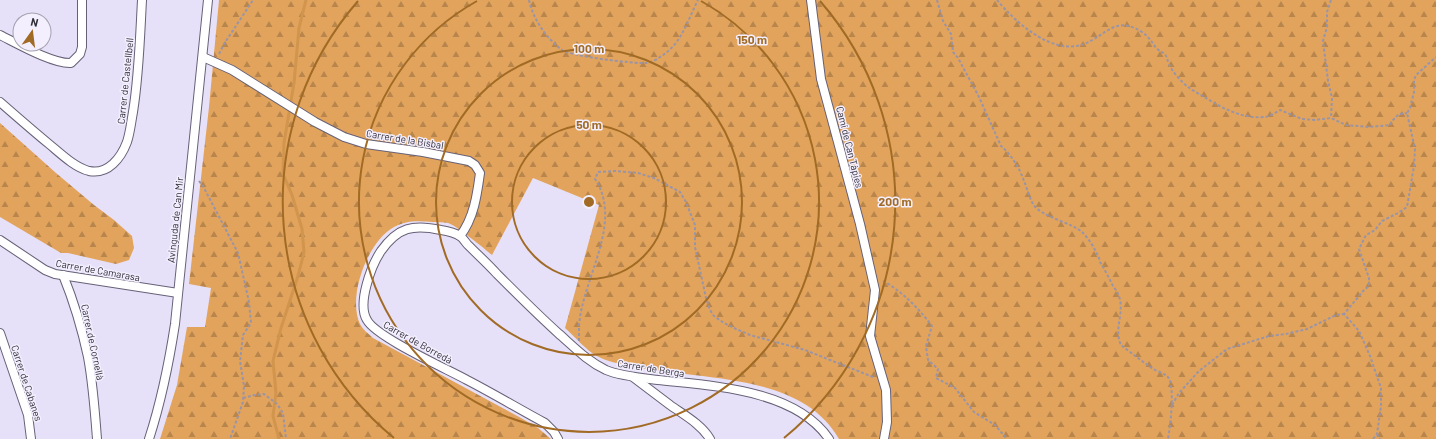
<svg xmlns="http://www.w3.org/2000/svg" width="1436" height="439" viewBox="0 0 1436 439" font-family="Barlow,sans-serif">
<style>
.forest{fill:url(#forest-firs)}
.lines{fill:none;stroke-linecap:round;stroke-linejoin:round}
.stream{stroke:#d2954d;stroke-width:3}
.minor-casing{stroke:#676177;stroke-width:10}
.path{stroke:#9a94a7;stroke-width:2;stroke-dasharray:3 2;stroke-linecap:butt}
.minor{stroke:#fff;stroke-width:8}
.ring{fill:none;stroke:#a16b25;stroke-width:2}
.labels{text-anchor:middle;stroke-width:3;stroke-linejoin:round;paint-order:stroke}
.street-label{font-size:10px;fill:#312e38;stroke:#f3effe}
.centre{fill:#a16b25;stroke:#f3effe;stroke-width:2}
.ring-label{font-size:12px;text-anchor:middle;font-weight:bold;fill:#a16b25;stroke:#f3effe;stroke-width:3;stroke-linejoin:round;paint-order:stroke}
</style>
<defs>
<pattern id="forest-firs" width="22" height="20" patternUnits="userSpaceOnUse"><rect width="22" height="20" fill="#e2a45c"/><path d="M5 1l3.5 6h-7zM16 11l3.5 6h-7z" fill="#b8864d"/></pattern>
</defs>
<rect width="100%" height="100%" fill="#e7e0f9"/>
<g class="forest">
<path d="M219,0h1217v439h-597c-39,-68 -142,-58 -207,-73 -11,-2 -25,-4 -35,-10 -10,-5 -23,-20 -32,-28l34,-123 -66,-27 -41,77c-7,-6 -38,-31 -44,-32 -5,-1 -10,-1 -15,-1 -14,-1 -26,-2 -39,5 -26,14 -47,69 -34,97 3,6 8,9 13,14l148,80 17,10 13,11h-391l17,-54 10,-58h18l6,-39 -22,-4 20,-177z"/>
<path d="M0,123l56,50 38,32 20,15 18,16 2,12 -5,12 -13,4 -48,-11h-7l-61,-36z"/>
</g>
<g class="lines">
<path class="stream" d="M279,439l-6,-23 3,-23 -3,-32 8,-33 17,-52 6,-24 -2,-23 -10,-34 -9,-21 1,-31 10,-60 5,-55 7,-28"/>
<defs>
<g id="minor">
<path d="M811,0l10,79 39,145 15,66 -5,46 16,54 1,32 -3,17"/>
<path d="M0,35c18,9 53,29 71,28l9,-9 2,-7v-47"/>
<path d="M203,57l29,13 83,52 29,15 22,7 57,8 46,9 6,4 5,8c-3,22 -6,45 -20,63"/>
<path d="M0,102c16,14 32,28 49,42 11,9 25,23 40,27 19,4 32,-13 38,-29 3,-9 4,-19 6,-30 6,-37 7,-75 9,-112"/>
<path d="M0,240l45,30 10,4 123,19"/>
<path d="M63,275c11,27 19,54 25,82 5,27 7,55 9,82"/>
<path d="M0,333l28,82 3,24"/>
<path d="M633,377c12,9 25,19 37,28 14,10 31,19 40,34"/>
<path d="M149,439c12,-37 20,-76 26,-115l33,-324"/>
<path d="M558,439l-4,-7 -9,-9c-26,-14 -51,-29 -78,-43 -20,-11 -91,-43 -100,-60 -10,-16 4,-54 14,-69 17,-24 32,-27 60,-21 6,1 14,3 19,6 3,2 6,7 8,9 10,10 20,19 29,29 20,20 40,40 61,59 16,14 29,28 48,37 14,6 36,8 52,10 54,6 137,9 171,59"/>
</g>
</defs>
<use href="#minor" class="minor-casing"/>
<g class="path">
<path d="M529,0c4,19 17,38 33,50 8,6 72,14 84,13 4,0 10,-3 14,-6 22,-13 27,-36 38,-57"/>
<path d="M937,0l6,21 8,13 2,18 5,6 21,39 22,49c10,8 19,23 23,35 3,7 5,16 9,23 9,14 39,18 50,29 5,5 11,14 14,21 2,2 2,5 3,8 5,8 9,16 13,24 2,3 4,5 5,8 8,17 -5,34 3,51 10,8 21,16 32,24 4,2 10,4 14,7 9,7 3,52 1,63"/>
<path d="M997,0c19,23 56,56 87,44 23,-9 31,-29 58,-12 7,5 10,10 14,16 3,3 8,4 10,8 2,2 1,5 3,8 3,8 13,18 19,23 4,3 9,6 13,8 19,12 40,24 63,22 5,0 11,-4 16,-7l22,9 13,1 16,-2 15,7 23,2 21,-2 3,-5 6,-6 8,-1"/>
<path d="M1331,0l-4,12v15l-4,14 5,40 4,17 -1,20"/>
<path d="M219,54l5,-10 29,-44"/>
<path d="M199,181l4,5 35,67 11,49 2,21 -8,12 -3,26 4,25 -1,16 -13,37"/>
<path d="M883,281c19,10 36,28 49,45l-6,20 2,14 10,9 -2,9 19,10 19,24 21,13 12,14"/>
<path d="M579,341c0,-5 0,-10 0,-15 3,-47 45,-103 16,-147l3,-7 17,-1 23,2 16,5 26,14 6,10 9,23v22l11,51 4,12 4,6 10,7 12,6 14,6 55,15 68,27"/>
<path d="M243,398l12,-3 9,-1 13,10 6,9 3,26"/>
<path d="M1172,405l7,-12 20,-22 28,-22 42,-13 17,-2 21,-5 29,-14 8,-1"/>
<path d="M1377,434l3,5"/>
<path d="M1373,439l4,-5 4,-28v-18l-11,-32 -11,-25 -15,-17 20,-24 5,-4v-8l-10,-29 7,-14 9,-5 7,-9 16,-8 9,-6 7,-41 1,-17 -8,-36 3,-5 4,-16v-12l2,-5 20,-18"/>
</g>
<use href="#minor" class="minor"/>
</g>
<g class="ring">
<circle cx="589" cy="202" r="77"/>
<circle cx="589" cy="202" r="153"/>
<path d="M701 1A230 230 0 1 1 477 1"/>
<path d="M394 438A306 306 0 0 1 358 1M820 1A306 306 0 0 1 784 438"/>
</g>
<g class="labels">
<g class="street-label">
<text transform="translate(125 81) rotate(-84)" y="4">Carrer de Castellbell</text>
<text transform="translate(405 139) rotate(9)" y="4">Carrer de la Bisbal</text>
<text transform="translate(850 147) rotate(76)" y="4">Camí de Can Tàpies</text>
<text transform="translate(175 220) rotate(-84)" y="4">Avinguda de Can Mir</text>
<text transform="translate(98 270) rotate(10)" y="4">Carrer de Camarasa</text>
<text transform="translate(93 342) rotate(78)" y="4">Carrer de Cornellà</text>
<text transform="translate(418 342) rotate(29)" y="4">Carrer de Borredà</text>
<text transform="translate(651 368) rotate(9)" y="4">Carrer de Berga</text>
<text transform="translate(27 383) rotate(72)" y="4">Carrer de Cabanes</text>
</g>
</g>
<circle cx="589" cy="202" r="6" class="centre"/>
<g class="ring-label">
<text x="752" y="44">150 m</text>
<text x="589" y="53">100 m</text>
<text x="589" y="129">50 m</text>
<text x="895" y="206">200 m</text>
</g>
<g transform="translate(32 32) rotate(14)"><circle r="19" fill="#f3effe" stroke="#a5a2af"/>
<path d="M0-3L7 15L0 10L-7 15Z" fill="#a16b25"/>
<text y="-6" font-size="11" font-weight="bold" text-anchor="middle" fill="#312e38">N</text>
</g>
</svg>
